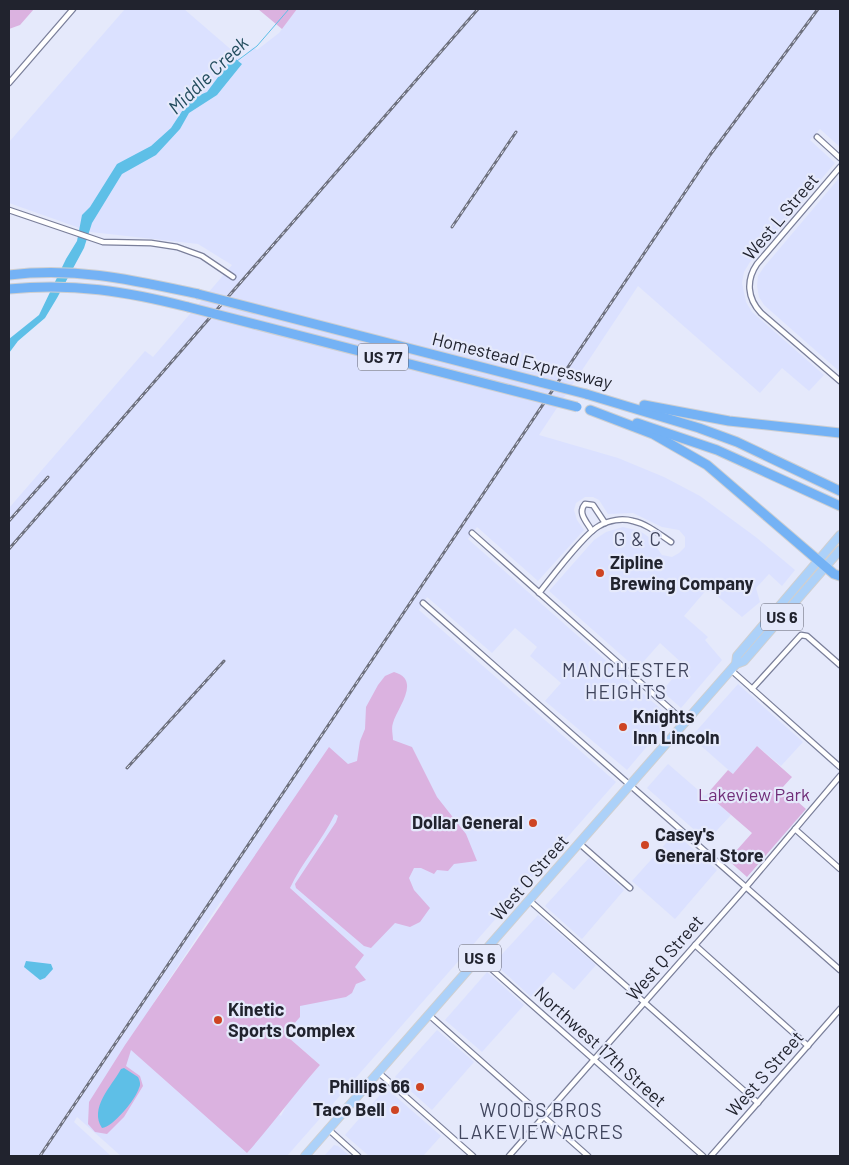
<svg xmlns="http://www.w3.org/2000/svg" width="849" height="1165" viewBox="0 0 849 1165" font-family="Barlow,sans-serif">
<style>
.built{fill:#dbe1ff;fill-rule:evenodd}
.green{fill:#dbb2e0}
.water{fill:#5ebfe7}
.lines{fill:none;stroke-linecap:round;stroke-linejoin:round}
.stream{stroke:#5ebfe7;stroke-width:1}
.minor-casing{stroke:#7a7f9a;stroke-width:7}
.primary-casing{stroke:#cecfd1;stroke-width:10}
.motorway-casing{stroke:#cecfd1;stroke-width:11}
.minor{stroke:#fff;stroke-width:4.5}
.primary{stroke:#acd1f9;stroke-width:8}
.motorway{stroke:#74b2f5;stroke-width:9}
.rail-casing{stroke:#6e717f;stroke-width:3}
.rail{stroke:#e5e9fb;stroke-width:1;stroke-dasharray:4;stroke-linecap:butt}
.motorway-bridge-casing{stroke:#cecfd1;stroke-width:11;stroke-linecap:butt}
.motorway-bridge{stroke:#74b2f5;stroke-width:9}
.poi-dot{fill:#ce4423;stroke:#e5e9fb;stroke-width:2}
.labels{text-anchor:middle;stroke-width:4.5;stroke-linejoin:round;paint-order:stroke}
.shield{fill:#e5e9fb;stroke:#5c5e6c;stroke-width:1}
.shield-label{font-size:16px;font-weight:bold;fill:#21232e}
.street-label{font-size:18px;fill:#21232e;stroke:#e5e9fb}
.poi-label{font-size:18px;font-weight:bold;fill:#21232e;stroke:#e5e9fb;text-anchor:start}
.park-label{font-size:18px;fill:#702d78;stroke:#e5e9fb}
.water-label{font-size:19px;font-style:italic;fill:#224c5d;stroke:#e5e9fb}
.neighbourhood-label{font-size:19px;letter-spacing:1px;fill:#41465e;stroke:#e5e9fb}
</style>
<rect width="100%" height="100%" fill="#e5e9fb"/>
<g class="built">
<path d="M125,9h59l58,50 11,-12 4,3 22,-17 18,-24h543v138l-20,-18 -10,11 25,23 -85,99 -6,10 -2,11 4,19 6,10 72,63 -15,16 -27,-23 -22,25 -122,-107 -99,149 79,23 46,19 36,19 57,42 38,32 -13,16 -13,-12 -13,14 4,14 -18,15 -34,-29 -24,28 24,21 -3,3 17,20 -41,48 -19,-17 22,-26 -24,-22 -23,26 -88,-78 45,-51 12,-8 17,-5 17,4 10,7 12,17 10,2 7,-4 6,-6v-10l-6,-7 -17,-3 -29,-14 -25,1 -9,-14 -6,-3h-8l-9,6 -2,7 3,10 7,10 -46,51 -61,-54 -9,12 203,179 -44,52 -82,-69 16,-18 -31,-27 7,-9 -22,-19 -23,25 -65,-56 -8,13 197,172 -329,374h-166l-44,-39 -3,5 37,34h-102v-648l136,-157 8,6 79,-92 -34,-21 -107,-12 -82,-29v-61zM221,901l110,97 -29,2 -13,38 31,27 -31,35 -8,16 -127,-114z"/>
<path d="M840,177v195l-76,-67 -5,-8 -2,-11 1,-10 6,-9z"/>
<path d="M738,684l65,58 -22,24 -24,-20 -24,28 -42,-37z"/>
<path d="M668,764l37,32 2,-2 24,21 -24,26 -60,-53z"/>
<path d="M675,833l42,37 -42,49 -43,-38z"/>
<path d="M589,858l35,32 -42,49 -37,-33z"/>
<path d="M538,915l58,50 -22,25 -21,-18 -22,25 -37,-34z"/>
<path d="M487,972l37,33 -42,47 -37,-32z"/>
<path d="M437,1030l37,32 -42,48 -37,-33z"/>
<path d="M386,1088l55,48 -18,20h-54l-24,-21z"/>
<path d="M334,1145l4,1 12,10h-26z"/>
</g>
<g class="green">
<path d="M9,9h25l-14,16 -11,4z"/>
<path d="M258,9h39l-15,20z"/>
<path d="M394,672c28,8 3,36 -1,51 -2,5 0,12 0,17l19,7 25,50 29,37 11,27 -23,3 -6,7 -11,-1 -3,4 -13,-6h-7l-5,10 5,12 16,18 -10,14 -10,5 -15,-4 -24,25 -7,-2 -68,-58 -1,-4 41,-62 2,-6 -3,-2c-13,27 -33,48 -45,74l74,67 -9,12 11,13 -10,4 -4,9 -6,4 -46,9v11l-7,8 -4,13 31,27c-26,29 -47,59 -73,88l-116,-103 -5,16 14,10 3,10 -19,31 -17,17 -12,-2 -7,-8 1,-22 36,-57 204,-298 19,17 9,-3 3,-20 5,-12 1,-22 12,-22 7,-9z"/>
<path d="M757,746l35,31 -10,11 24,21 -59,68 -19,-17 24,-27 -45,-39 21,-24 5,4z"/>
</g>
<g class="water">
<path d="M233,57l9,7 -25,31 -28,18 -9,16 -24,26 -34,19 -30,49 -8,25 -27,50 -12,20 -27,23 -9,12v-14l30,-24 27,-56 11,-18 5,-26 8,-8 27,-43 34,-18 20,-18 19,-29 17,-7z"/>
<path d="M26,961l25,3 2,5 -8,9 -5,2 -16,-13z"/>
<path d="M124,1068l14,9c2,4 3,8 1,11 -3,11 -26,39 -37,40 -13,-20 9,-41 19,-59z"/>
</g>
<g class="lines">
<path class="stream" d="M237,61l20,-15 32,-37"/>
<defs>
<g id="minor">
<path d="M9,83l64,-74"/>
<path d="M817,137l23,21"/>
<path d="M840,167l-83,97c-11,16 -10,34 4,49l79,68"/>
<path d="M9,210l94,32 48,1 26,4 25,9 31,21"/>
<path d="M592,531c-5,-9 -15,-18 -7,-27l8,1 12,18"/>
<path d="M472,533l214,190"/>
<path d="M539,593c13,-16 45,-59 60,-67 10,-6 23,-8 34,-5 14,3 26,13 38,21"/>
<path d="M423,603l417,367"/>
<path d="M731,670l109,97"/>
<path d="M752,689l49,-54 6,1 33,29"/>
<path d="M795,829l45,40"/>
<path d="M580,844l50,44"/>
<path d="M530,901l228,202"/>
<path d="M695,945l113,101"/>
<path d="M479,958l224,198"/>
<path d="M429,1015l159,141"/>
<path d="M378,1072l95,84"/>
<path d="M328,1129l30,27"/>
<path d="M509,1156l232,-263 99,-117"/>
<path d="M711,1156l129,-147"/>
</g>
<g id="primary">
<path d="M736,664l8,-3 96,-111"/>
<path d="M305,1156l431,-492 1,-8 103,-121"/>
</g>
<g id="motorway">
<path d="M9,275c69,-8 123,5 189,19"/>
<path d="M9,289c65,-6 116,2 179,18"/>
<path d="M586,394l113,34 38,14 103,49"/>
<path d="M644,405l85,16 111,12"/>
<path d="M590,410l63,24 54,31 127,109 6,2"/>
<path d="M637,423l80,27 123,56"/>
</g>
</defs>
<use href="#minor" class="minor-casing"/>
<use href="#primary" class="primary-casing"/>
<use href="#motorway" class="motorway-casing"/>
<use href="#minor" class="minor"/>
<use href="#primary" class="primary"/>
<use href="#motorway" class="motorway"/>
<defs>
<g id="rail">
<path d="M452,227l64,-95"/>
<path d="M9,521l39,-44"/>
<path d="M9,549l469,-540"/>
<path d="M127,768l97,-107"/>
<path d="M40,1156l670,-1001 108,-146"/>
</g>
</defs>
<use href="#rail" class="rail-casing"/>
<use href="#rail" class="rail"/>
<defs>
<g id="motorway-bridge">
<path d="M198,294l388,100"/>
<path d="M188,307l389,100"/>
</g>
</defs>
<use href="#motorway-bridge" class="motorway-bridge-casing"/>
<use href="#motorway-bridge" class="motorway-bridge"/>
</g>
<g class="poi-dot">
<circle cx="600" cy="573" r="5"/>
<circle cx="623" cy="727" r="5"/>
<circle cx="533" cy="823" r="5"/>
<circle cx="645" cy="845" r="5"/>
<circle cx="218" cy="1020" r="5"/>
<circle cx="420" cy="1087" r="5"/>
<circle cx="395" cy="1110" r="5"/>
</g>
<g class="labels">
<g class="shield">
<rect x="358" y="343.5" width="50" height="27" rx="4"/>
<rect x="761" y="603.5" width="42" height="27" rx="4"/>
<rect x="459" y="944.5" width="42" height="27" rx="4"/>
</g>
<g class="shield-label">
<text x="383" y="363">US 77</text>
<text x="782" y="623">US 6</text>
<text x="480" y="964">US 6</text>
</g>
<g class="street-label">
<text transform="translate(781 217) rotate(-50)" y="6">West L Street</text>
<text transform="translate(522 361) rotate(14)" y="6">Homestead Expressway</text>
<text transform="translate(530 878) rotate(-49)" y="6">West O Street</text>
<text transform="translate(665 958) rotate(-49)" y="6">West Q Street</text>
<text transform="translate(600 1047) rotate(42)" y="6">Northwest 17th Street</text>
<text transform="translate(765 1074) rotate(-49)" y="6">West S Street</text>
</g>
<g class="poi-label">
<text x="610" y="569">Zipline<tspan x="610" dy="21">Brewing Company</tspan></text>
<text x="633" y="723">Knights<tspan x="633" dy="21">Inn Lincoln</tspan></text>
<text x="523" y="829" text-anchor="end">Dollar General</text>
<text x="655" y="841">Casey's<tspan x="655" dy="21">General Store</tspan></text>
<text x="228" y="1016">Kinetic<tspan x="228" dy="21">Sports Complex</tspan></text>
<text x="410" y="1093" text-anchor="end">Phillips 66</text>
<text x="385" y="1116" text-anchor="end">Taco Bell</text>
</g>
<g class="park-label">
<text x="754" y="801">Lakeview Park</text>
</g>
<g class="water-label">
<text transform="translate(208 75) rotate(-44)" y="7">Middle Creek</text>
</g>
<g class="neighbourhood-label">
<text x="638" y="546">G &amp; C</text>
<text x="626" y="677">MANCHESTER<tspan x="626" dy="22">HEIGHTS</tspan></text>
<text x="541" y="1117">WOODS BROS<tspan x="541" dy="22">LAKEVIEW ACRES</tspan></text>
</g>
</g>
<rect width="849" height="1165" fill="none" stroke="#21232e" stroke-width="20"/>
</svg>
